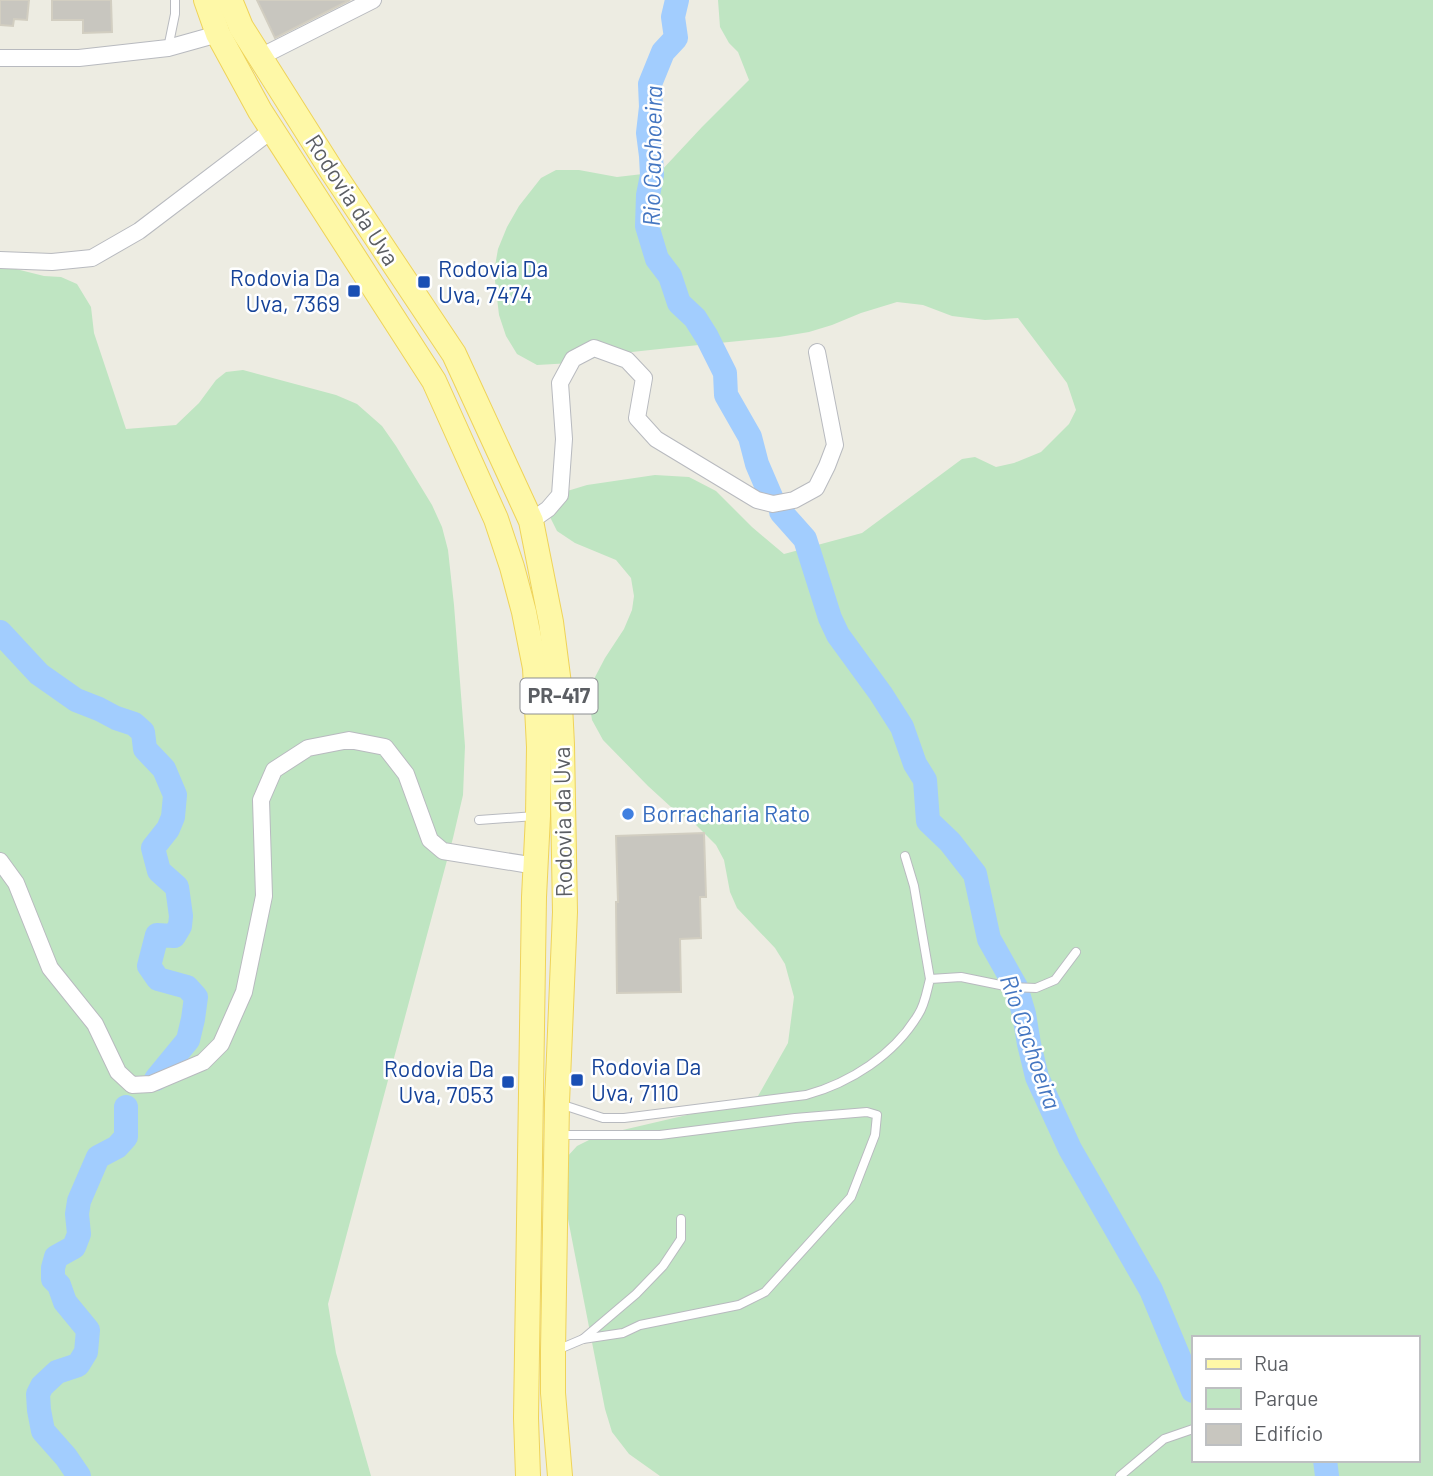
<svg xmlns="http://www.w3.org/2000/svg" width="1433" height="1476" viewBox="0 0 1433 1476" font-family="Barlow,sans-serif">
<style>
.green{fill:#bfe5c2;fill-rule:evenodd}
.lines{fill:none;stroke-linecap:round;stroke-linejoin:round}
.river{stroke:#a2cdfe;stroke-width:24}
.building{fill:#c8c6bf;stroke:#d2cec1;stroke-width:2}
.service-casing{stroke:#b8babf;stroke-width:10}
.minor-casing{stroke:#b8babf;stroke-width:18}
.primary-casing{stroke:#efd359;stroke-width:26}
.service{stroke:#fff;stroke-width:8}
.minor{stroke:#fff;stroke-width:16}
.primary{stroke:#fef8a7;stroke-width:24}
.transit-dot{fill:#1a4fb4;stroke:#fff;stroke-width:2.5}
.shop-dot{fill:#3f7fe0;stroke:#fff;stroke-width:2.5}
.labels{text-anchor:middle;stroke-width:5;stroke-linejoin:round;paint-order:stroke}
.shield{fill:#fff;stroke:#8c8e92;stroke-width:2}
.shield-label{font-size:21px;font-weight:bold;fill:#5b5e63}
.street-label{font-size:23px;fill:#5b5e63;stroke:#fff}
.transit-label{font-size:23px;fill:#164399;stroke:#fff;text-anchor:start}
.shop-label{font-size:23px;fill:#366cbe;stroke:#fff;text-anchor:start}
.water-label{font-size:24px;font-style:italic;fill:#4476c1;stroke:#fff}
</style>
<rect width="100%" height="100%" fill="#edece2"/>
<g class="green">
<path d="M718,0h715v1476h-773l-31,-22 -17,-22 -7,-23 -37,-190 -5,-36 3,-25 11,-12 20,-10 137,-32 24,-8 30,-53 6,-46 -9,-33 -10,-16 -38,-40 -7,-16 -6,-32 -8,-15 -21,-21 -24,-17 -23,-21 -45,-46 -11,-20 -3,-20 5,-21 11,-21 19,-29 8,-19 2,-14 -3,-18 -15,-18 -41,-17 -18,-12 -8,-16 15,-23 23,-7 68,-10 34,2 27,14 36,36 32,27 78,-21 100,-74 13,-2 21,10 18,-4 27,-11 28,-28 7,-14 -9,-27 -49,-65 -33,2 -33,-4 -29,-11 -26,-3 -36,11 -29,12 -23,7 -30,5 -110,11 -56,6 -41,9 -35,2 -20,-11 -11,-18 -7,-21 -5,-43 4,-23 9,-22 12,-21 22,-28 15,-8h23l38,7 43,-5 42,-45 47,-47 -11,-28 -9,-9 -9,-16zM1193,1338h224v122h-224z"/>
<path d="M0,265l44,11 17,1 16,7 14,23 3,26 32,96 50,-4 23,-22 17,-23 10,-8 17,-2 93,25 21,9 25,22 14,20 36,59 10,22 6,23 6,55 11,141 -2,49 -10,43 -125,466 8,49 35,123h-371z"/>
</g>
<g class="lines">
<g class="river">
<path d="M677,0l-4,17 3,21 -13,14 -13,32 1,23 -3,26 3,23 1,19 -4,20 -1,31 10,33 13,17 9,27 16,15 12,19 18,36 1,22 24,42 7,27 15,35"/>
<path d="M781,512l24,27 25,79 8,17 43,59 21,33 13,37 10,16 3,41 22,21 25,32 14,65 27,48 8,27 5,30 8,33 33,72 81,141 42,101"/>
<path d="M0,632l39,42 37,26 23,9 17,9 18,6 9,8 2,17 19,20 11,26 -2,22 -5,12 -15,19 6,23 18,16 4,29 -1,10 -6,10 -17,-1 -8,31 9,13 29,8 9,10 -3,22 -5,21 -32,39"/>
<path d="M1325,1460l2,16"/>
<path d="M79,1476l-13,-19 -23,-26 -4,-21 -1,-16 4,-8 15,-14 21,-7 8,-13 2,-22 -23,-28 -6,-17 -6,-6v-11l3,-11 18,-10 5,-13 -2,-20 2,-13 19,-44 19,-10 9,-10v-30"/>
</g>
</g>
<g class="building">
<path d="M0,0h29l-2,20 -13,-1 -1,7 -13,-1z"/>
<path d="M52,0h59l1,32 -29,1v-13h-31z"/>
<path d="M257,0h93l-75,38z"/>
<path d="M704,833l2,64h-6l1,41 -21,1 1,53 -64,1 -1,-91h2l-2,-66z"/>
</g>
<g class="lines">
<defs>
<g id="service">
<path d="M168,48l7,-34v-14"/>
<path d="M479,820l56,-4"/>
<path d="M905,856l9,30 16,93"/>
<path d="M560,1104l43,14h21l182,-23c44,-12 88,-40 112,-80 7,-10 9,-25 12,-36l31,-2 49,10 26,1 19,-8 21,-28"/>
<path d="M583,1339l53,-45 27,-28 18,-27v-20"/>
<path d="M557,1350l26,-11 40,-6 17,-8 99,-20 26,-13 86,-95 24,-62 2,-20 -10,-3 -72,6 -135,17h-99"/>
<path d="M1120,1476l44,-37 29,-10"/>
</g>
<g id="minor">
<path d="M260,57l113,-57"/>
<path d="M0,58h79l89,-10 50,-14"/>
<path d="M0,260l52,2 40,-4 47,-27 133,-101"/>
<path d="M531,521l17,-12 12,-14 4,-56 -4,-56 13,-24 21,-11 33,12 17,18 -7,40 19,21 101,61 16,4 21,-4 22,-12 11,-22 8,-21 -18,-93"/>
<path d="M0,861l16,22 34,85 45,56 23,48 14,13 19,-1 52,-22 18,-18 23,-52 20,-96 -3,-96 13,-30 34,-22 41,-8 36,7 21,27 24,66 13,11 93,15"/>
</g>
<g id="primary">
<path d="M206,0l12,34 42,77 174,270 62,138 16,48 12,45 11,56 4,79 -1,69 -4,81 -8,521 2,58"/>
<path d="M230,0l11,27 19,30 72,114 122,183 77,167 20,101 8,62 3,61 3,167 -8,191 -4,248v42l7,83"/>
</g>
</defs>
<use href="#service" class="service-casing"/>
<use href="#minor" class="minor-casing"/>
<use href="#primary" class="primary-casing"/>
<use href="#service" class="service"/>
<use href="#minor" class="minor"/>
<use href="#primary" class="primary"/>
</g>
<g class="transit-dot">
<rect x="417" y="275" width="14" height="14" rx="3.5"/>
<rect x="347" y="284" width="14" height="14" rx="3.5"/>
<rect x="570" y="1073" width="14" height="14" rx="3.5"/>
<rect x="501" y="1075" width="14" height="14" rx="3.5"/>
</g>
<circle class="shop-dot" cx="628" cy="814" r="7"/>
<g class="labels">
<rect class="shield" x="520.5" y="678.5" width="77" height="35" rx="5"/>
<g class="shield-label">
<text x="559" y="703">PR-417</text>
</g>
<g class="street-label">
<text transform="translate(352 200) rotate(57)" y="8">Rodovia da Uva</text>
<text transform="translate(563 822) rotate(-91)" y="8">Rodovia da Uva</text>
</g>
<g class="transit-label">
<text x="438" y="277">Rodovia Da<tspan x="438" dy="26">Uva, 7474</tspan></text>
<text x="340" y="286" text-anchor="end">Rodovia Da<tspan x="340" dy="26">Uva, 7369</tspan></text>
<text x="591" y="1075">Rodovia Da<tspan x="591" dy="26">Uva, 7110</tspan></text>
<text x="494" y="1077" text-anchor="end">Rodovia Da<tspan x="494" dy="26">Uva, 7053</tspan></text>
</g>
<g class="shop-label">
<text x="642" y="822">Borracharia Rato</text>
</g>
<g class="water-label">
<text transform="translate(653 156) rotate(-89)" y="8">Rio Cachoeira</text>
<text transform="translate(1030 1042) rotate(71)" y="8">Rio Cachoeira</text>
</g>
</g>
<rect x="1192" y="1336" width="228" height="126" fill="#ffffff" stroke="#bdbfc1" stroke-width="2"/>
<rect x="1206" y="1359" width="35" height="10" fill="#fef8a7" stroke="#bdbfc1" stroke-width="2"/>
<text x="1254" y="1371" font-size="21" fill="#5b5e63">Rua</text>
<rect x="1206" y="1388" width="35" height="21" fill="#bfe5c2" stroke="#bdbfc1" stroke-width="2"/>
<text x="1254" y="1406" font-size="21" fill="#5b5e63">Parque</text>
<rect x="1206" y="1424" width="35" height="21" fill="#c8c6bf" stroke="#bdbfc1" stroke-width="2"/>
<text x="1254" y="1441" font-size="21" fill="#5b5e63">Edifício</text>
</svg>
